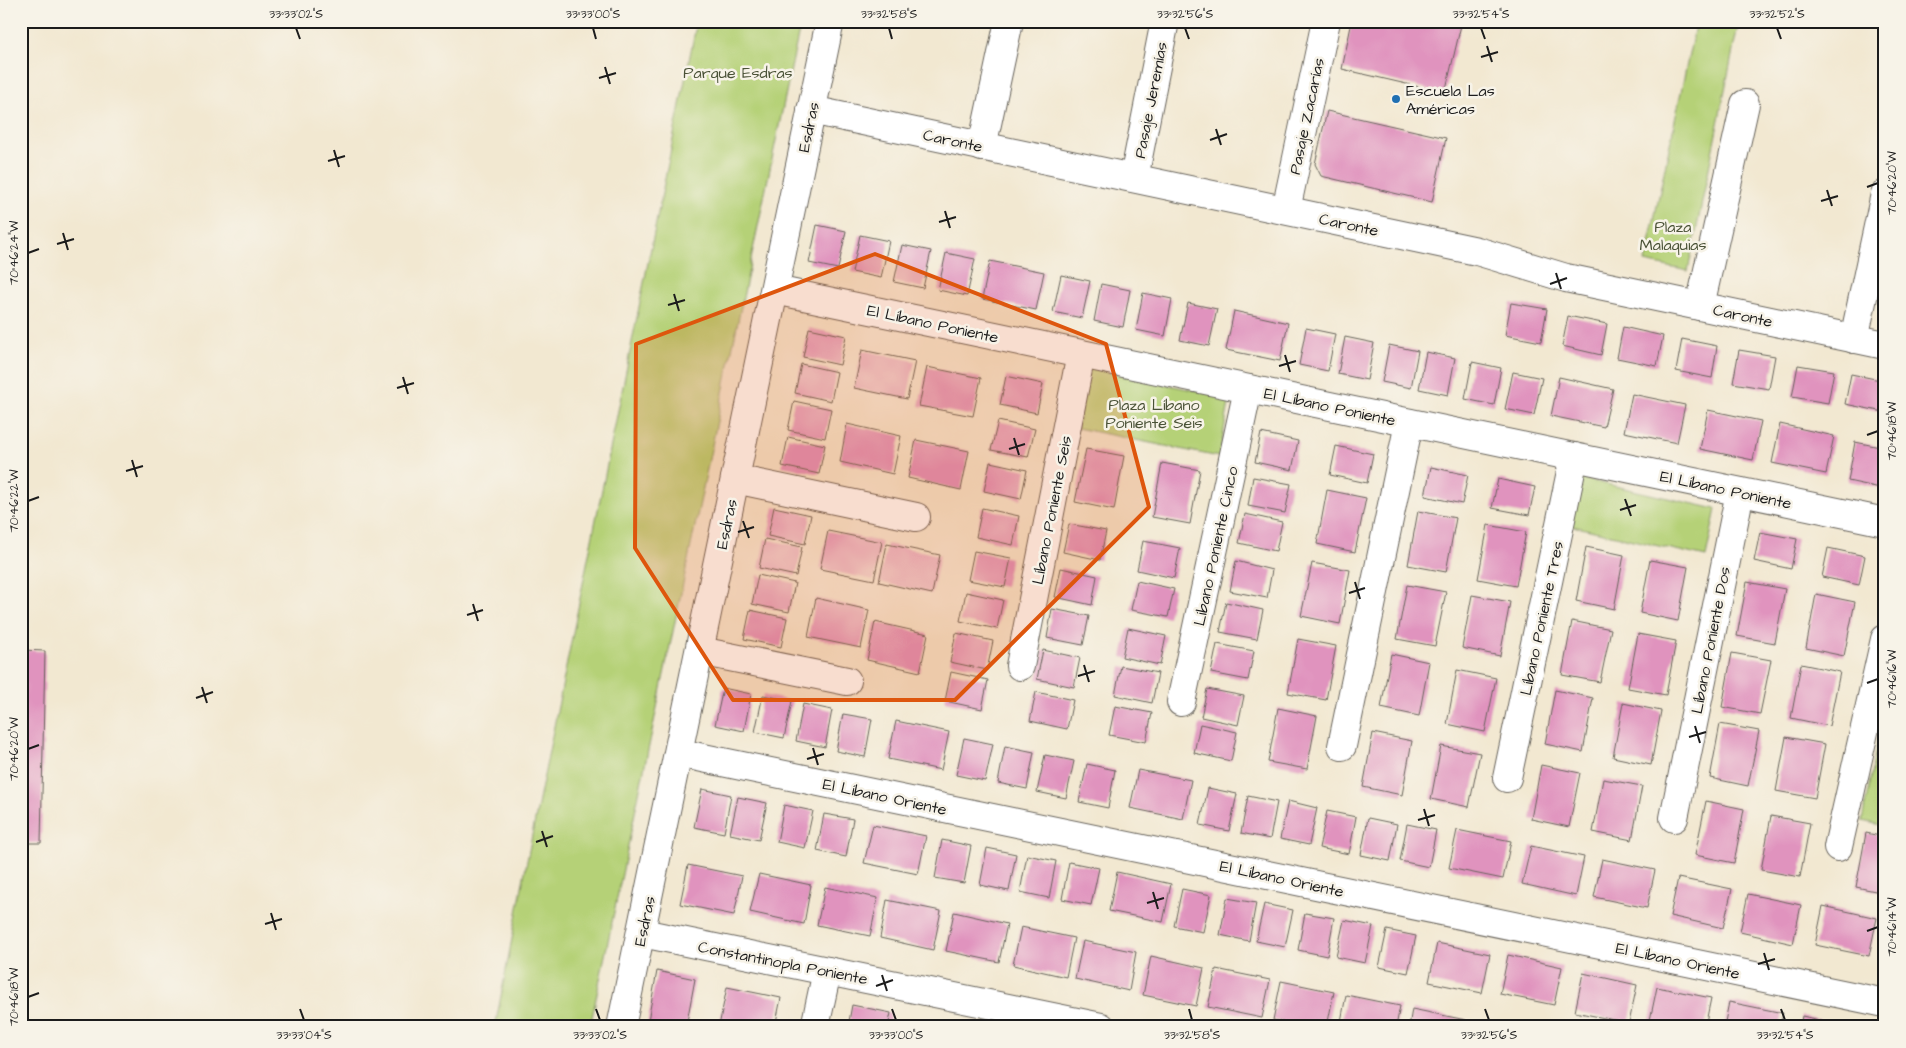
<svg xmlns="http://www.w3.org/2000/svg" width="1906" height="1048" viewBox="0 0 1906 1048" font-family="'Architects Daughter',sans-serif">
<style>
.green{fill:#b5d177;stroke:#68764a}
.building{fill:#e093be}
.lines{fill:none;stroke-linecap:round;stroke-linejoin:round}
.street-casing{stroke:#67635b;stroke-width:30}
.street{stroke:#fff;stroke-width:28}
.marked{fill:#de560d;fill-opacity:0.2;stroke:#de560d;stroke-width:4;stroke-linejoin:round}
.ticks{fill:none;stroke:#1c1c1c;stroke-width:2}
.poi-dot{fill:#1f6fb2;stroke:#f7f3e8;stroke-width:2}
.labels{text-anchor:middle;stroke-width:5;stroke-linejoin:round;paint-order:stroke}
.park-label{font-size:16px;fill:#4a5237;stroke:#f7f3e8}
.poi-label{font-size:16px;fill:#1c1c1c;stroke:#f7f3e8;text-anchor:start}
.street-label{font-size:16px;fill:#1c1c1c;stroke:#f7f3e8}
.neatline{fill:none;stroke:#1c1c1c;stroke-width:2}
.ticks-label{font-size:12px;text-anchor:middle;fill:#1c1c1c}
</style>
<rect width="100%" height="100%" fill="#f7f3e8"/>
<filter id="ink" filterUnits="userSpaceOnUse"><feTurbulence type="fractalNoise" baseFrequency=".02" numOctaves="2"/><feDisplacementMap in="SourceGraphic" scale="10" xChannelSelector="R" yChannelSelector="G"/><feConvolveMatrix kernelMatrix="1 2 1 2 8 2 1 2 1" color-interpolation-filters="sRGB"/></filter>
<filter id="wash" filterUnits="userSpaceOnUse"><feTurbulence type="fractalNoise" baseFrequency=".0096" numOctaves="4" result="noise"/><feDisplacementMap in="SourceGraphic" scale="20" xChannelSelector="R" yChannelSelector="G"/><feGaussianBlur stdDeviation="1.12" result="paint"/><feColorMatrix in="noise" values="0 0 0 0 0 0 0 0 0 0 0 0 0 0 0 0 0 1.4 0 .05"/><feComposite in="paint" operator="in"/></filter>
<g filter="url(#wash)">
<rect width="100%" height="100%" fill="#f2e8d1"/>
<g class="green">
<path d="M697,21h104l-211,1006h-95l37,-192z"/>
<path d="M1696,21h43l-51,250 -43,-9z"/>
<path d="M1089,368l141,30 -11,59 -142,-29z"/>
<path d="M1575,477l141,32 -10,48 -142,-33z"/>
<path d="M1885,703v123l-23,-5z"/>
</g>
<g id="blocks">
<g class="building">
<path d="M1352,21h110l-17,72 -103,-24z"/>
<path d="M1327,111l119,27 -14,64 -111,-26 -6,-12z"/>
<path d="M817,225l29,6 -8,38 -29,-6z"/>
<path d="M860,235l29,6 -8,37 -29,-6z"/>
<path d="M902,245l29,6 -8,37 -29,-6z"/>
<path d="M946,253l29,6 -8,37 -29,-6z"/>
<path d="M990,261l54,11 -8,38 -54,-11z"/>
<path d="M1061,275l29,6 -8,37 -29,-6z"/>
<path d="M1101,284l29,6 -7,37 -29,-6z"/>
<path d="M1143,293l29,6 -7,37 -29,-6z"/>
<path d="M1188,303l29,6 -8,37 -29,-6z"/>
<path d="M1511,303l36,6 -6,33 -36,-7z"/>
<path d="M1234,311l54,12 -8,38 -54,-11z"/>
<path d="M1568,316l39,8 -6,31 -39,-9z"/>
<path d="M1623,327l40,9 -6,30 -40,-8z"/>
<path d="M809,328l37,8 -6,29 -37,-8z"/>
<path d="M1306,328l29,6 -7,37 -29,-6z"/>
<path d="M1345,337l29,6 -7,37 -29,-6z"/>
<path d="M1682,339l35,7 -5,32 -36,-7z"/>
<path d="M1389,345l29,6 -7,37 -29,-6z"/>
<path d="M862,350l53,11 -8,38 -53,-11z"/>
<path d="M1739,350l36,6 -6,33 -36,-6z"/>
<path d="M1426,352l29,6 -7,37 -29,-6z"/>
<path d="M1472,362l29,6 -7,37 -29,-6z"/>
<path d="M801,364l36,8 -6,29 -36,-8z"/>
<path d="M1798,365l36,6 -6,32 -36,-6z"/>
<path d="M927,367l54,11 -8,38 -54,-10z"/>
<path d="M1513,372l29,6 -8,37 -29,-6z"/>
<path d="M1851,374l34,7 -1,31 -39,-8z"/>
<path d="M1006,376l37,8 -6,29 -37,-8z"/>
<path d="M1559,377l54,12 -9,38 -53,-11z"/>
<path d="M1632,394l53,11 -8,38 -53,-11z"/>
<path d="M794,401l37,8 -6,29 -37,-8z"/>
<path d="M1708,410l53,11 -8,39 -53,-11z"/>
<path d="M998,421l37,8 -7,28 -37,-7z"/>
<path d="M847,424l54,12 -8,38 -53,-12z"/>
<path d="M1780,424l54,12 -8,38 -54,-11z"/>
<path d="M1261,433l37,8 -6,29 -37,-8z"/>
<path d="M788,437l37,8 -6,29 -37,-8z"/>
<path d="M916,440l53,11 -8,39 -53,-12z"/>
<path d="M1855,442l30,6v41l-37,-8z"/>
<path d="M1336,446l37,8 -6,29 -37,-8z"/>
<path d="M1086,449l38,7 -10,54 -39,-8z"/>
<path d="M990,462l37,8 -6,29 -37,-8z"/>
<path d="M1162,463l38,7 -10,54 -38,-7z"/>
<path d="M1431,467l37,8 -6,29 -37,-8z"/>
<path d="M1253,477l38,7 -6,29 -37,-7z"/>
<path d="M1498,479l37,8 -6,28 -37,-7z"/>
<path d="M1327,490l39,8 -11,54 -38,-8z"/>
<path d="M774,507l37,8 -6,29 -37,-8z"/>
<path d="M982,508l37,8 -6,29 -37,-8z"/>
<path d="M1418,511l38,7 -10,54 -38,-7z"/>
<path d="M1245,514l37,8 -6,29 -37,-8z"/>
<path d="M1069,524l37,7 -6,29 -37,-8z"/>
<path d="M1488,525l38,7 -10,54 -38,-7z"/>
<path d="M828,531l54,11 -8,38 -54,-11z"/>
<path d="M1760,532l37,7 -6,30 -37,-8z"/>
<path d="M765,539l37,8 -6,29 -37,-8z"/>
<path d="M1143,541l37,7 -6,30 -37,-8z"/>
<path d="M887,544l53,11 -8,39 -53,-12z"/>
<path d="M1586,547l38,8 -10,54 -38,-8z"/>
<path d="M1828,548l37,8 -6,29 -37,-8z"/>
<path d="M974,551l37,7 -6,29 -37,-7z"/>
<path d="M1650,560l38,7 -10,54 -38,-8z"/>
<path d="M1236,561l36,9 -5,28 -37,-7z"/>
<path d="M1312,563l38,7 -10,54 -39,-8z"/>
<path d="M1061,568l36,8 -5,29 -37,-8z"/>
<path d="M758,575l37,8 -6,29 -37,-8z"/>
<path d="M1137,581l37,8 -6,28 -37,-7z"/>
<path d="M1747,582l38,7 -10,54 -38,-7z"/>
<path d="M1407,585l39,7 -11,54 -38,-7z"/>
<path d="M966,592l37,8 -6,29 -37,-8z"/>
<path d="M1816,594l39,8 -11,54 -38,-8z"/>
<path d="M1472,595l38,7 -10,54 -38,-8z"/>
<path d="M816,598l53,12 -8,38 -53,-11z"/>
<path d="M1226,602l37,8 -6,29 -37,-7z"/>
<path d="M1052,609l37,7 -6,29 -36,-7z"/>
<path d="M750,610l37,8 -6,29 -37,-8z"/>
<path d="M1572,621l39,8 -11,53 -38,-7z"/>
<path d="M875,622l53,12 -8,38 -53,-12z"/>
<path d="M1128,628l38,8 -6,29 -38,-8z"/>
<path d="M956,633l37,8 -6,29 -37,-8z"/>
<path d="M1638,634l38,7 -10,54 -38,-7z"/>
<path d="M1298,639l38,7 -10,54 -38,-7z"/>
<path d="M1217,644l37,7 -6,29 -37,-7z"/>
<path d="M21,650l24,1 -4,192h-20z"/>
<path d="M1043,650l37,8 -6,29 -37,-8z"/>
<path d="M1732,653l39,7 -11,54 -38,-7z"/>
<path d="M1391,654l38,8 -10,54 -38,-8z"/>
<path d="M1801,664l39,8 -11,54 -38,-8z"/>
<path d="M1121,666l37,7 -6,30 -37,-8z"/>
<path d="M1457,670l39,8 -11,54 -38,-8z"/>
<path d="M951,672l37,8 -6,29 -37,-8z"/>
<path d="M723,688l28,6 -7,37 -29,-6z"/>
<path d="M1207,689l37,7 -6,29 -37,-8z"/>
<path d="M1555,690l38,8 -10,54 -38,-8z"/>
<path d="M1036,692l37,8 -6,29 -37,-8z"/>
<path d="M763,695l29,6 -8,37 -29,-6z"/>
<path d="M1623,703l38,8 -10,54 -38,-8z"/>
<path d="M803,704l29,6 -7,37 -29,-6z"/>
<path d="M1115,706l37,7 -6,29 -37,-7z"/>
<path d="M1278,708l39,8 -10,53 -39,-7z"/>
<path d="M843,714l29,5 -7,38 -29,-6z"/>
<path d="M896,721l53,11 -8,38 -53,-11z"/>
<path d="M1200,724l37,8 -6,29 -37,-8z"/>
<path d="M1720,724l39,7 -11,55 -38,-8z"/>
<path d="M1373,733l39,8 -10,54 -39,-8z"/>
<path d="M1786,737l39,7 -10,54 -39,-7z"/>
<path d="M964,738l29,6 -8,37 -29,-6z"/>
<path d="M1005,746l29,6 -7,37 -29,-6z"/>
<path d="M1441,746l39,7 -11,54 -38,-8z"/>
<path d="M1045,755l29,6 -8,37 -29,-6z"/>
<path d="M1087,764l28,6 -7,38 -29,-6z"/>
<path d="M1541,765l39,8 -11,54 -38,-8z"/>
<path d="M1138,770l53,10 -8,39 -53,-11z"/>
<path d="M1603,779l39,7 -10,54 -39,-8z"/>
<path d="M1208,788l29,6 -8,37 -29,-6z"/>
<path d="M702,789l29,6 -7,38 -30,-6z"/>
<path d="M1248,796l29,6 -7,37 -29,-6z"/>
<path d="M738,797l29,6 -8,37 -29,-6z"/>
<path d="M1288,801l29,7 -8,37 -29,-6z"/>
<path d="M1706,801l38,8 -10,54 -39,-8z"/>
<path d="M784,805l29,6 -8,37 -28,-6z"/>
<path d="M1327,811l29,6 -7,37 -30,-6z"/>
<path d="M824,814l29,5 -7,38 -29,-6z"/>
<path d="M1771,816l39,7 -10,54 -39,-7z"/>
<path d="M1368,818l29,6 -7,37 -29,-6z"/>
<path d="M1407,824l29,6 -7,37 -29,-6z"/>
<path d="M873,825l53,11 -8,38 -54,-11z"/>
<path d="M1457,830l54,11 -8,38 -54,-11z"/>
<path d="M1866,833l19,4v56l-29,-6z"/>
<path d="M942,840l29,6 -7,37 -29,-5z"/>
<path d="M1531,846l53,11 -8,39 -54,-12z"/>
<path d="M987,848l29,6 -7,37 -29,-6z"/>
<path d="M1027,855l29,6 -7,37 -29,-6z"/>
<path d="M1602,859l53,11 -8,38 -53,-11z"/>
<path d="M1069,862l30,6 -8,37 -29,-6z"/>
<path d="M688,865l54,11 -8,39 -54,-11z"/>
<path d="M1117,872l54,12 -8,38 -54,-11z"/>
<path d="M759,874l52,11 -7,39 -54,-12z"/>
<path d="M1678,878l54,11 -9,39 -53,-12z"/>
<path d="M825,887l53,11 -8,38 -53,-11z"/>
<path d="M1182,889l29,6 -8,37 -29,-6z"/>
<path d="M1748,894l53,11 -8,39 -53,-12z"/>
<path d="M1227,898l29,5 -7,38 -29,-6z"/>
<path d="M887,900l54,11 -8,39 -53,-12z"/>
<path d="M1264,904l29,6 -8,37 -29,-6z"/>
<path d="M1823,906l54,12 -8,38 -54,-11z"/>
<path d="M954,912l53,12 -8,38 -53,-11z"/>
<path d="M1305,913l29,5 -7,38 -29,-6z"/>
<path d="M1344,920l29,6 -8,37 -29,-6z"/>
<path d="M1021,927l53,11 -8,39 -53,-12z"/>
<path d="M1387,930l29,6 -8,37 -29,-6z"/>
<path d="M1083,941l53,11 -7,39 -54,-12z"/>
<path d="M1437,943l53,11 -8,39 -53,-11z"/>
<path d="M1508,955l54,12 -8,38 -54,-11z"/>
<path d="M1151,956l53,12 -8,38 -53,-11z"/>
<path d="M1216,969l54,11 -8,38 -54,-11z"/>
<path d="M657,971l38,8 -9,48 -39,-1z"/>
<path d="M1583,973l54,12 -8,38 -54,-11z"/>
<path d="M1281,981l53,11 -7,35h-21l-33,-7z"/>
<path d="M727,987l54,11 -6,29 -56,-1z"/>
<path d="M1657,987l54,11 -6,29h-48l-8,-2z"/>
<path d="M1346,995l54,11 -4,21h-56z"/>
<path d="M1729,1002l54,11 -3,14h-56z"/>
<path d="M852,1005l39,8 -3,14h-40z"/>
<path d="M1412,1009l54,11 -1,7h-56z"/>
<path d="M1802,1016l46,10 -1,1h-47z"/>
<path d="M1476,1021l22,5v1h-23z"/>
</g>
</g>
</g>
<g filter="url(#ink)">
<use href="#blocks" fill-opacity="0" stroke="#67635b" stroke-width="1"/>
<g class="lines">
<defs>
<g id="street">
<path d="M811,110l666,141 89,27 319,67"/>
<path d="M982,147l27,-126"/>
<path d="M1134,178l31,-157"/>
<path d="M1286,210l40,-189"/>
<path d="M775,290l1110,232"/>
<path d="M1700,306l45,-202"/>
<path d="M1854,339l31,-145"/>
<path d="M735,479l181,38"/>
<path d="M700,651l147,30"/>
<path d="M1020,666l61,-312"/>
<path d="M1181,702l67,-313"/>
<path d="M1342,746l67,-323"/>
<path d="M679,753l1206,250"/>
<path d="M1507,778l67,-321"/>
<path d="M1674,818l66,-326"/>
<path d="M1838,847l47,-208"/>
<path d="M642,933l459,94"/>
<path d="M621,1027l209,-1006"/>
<path d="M815,1027l12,-56"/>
</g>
</defs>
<use href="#street" class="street-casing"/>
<use href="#street" class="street"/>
</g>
</g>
<path class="marked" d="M875,254l231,90 43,163 -194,193h-222l-98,-152 1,-204z"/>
<path class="ticks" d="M296,28l4,11M593,28l3,11M889,28l3,11M1185,28l4,11M1481,28l4,11M1777,28l4,11M1487,46l5,16M1481,57l17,-5M605,67l5,17M599,78l17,-5M1216,129l5,16M1210,140l17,-6M334,150l5,17M328,161l17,-5M1867,187l11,-4M1827,190l5,16M1821,201l17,-5M945,211l5,17M939,222l17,-5M63,233l5,17M57,244l17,-5M28,253l11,-4M1556,273l5,16M1550,284l17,-6M674,294l5,17M668,305l17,-5M1285,355l5,17M1279,366l17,-5M403,377l5,17M397,388l17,-5M1867,435l11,-4M1014,438l5,17M1009,449l16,-5M132,460l5,17M126,471l17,-5M1625,499l6,17M28,501l11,-4M1620,510l16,-5M743,521l6,17M738,532l16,-5M1355,582l5,17M1349,593l16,-5M473,604l5,17M467,615l16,-5M1084,665l5,17M1078,676l17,-5M1867,683l11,-4M202,687l5,16M196,698l17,-6M1695,726l5,17M1689,737l17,-5M813,748l5,17M28,749l11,-4M807,759l17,-5M1424,809l5,17M1418,820l17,-5M542,831l5,16M536,842l17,-6M1153,892l5,17M1147,903l17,-5M271,913l5,17M265,924l17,-5M1867,931l11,-4M1764,953l5,17M1758,964l17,-5M882,975l5,16M876,986l17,-6M28,997l11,-4M300,1009l4,11M596,1009l4,11M892,1009l4,11M1189,1009l3,11M1485,1009l4,11M1781,1009l4,11"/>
<circle class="poi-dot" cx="1396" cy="99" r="5"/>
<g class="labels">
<g class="park-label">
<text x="738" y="78">Parque Esdras</text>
<text x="1673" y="232">Plaza<tspan x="1673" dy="18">Malaquias</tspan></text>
<text x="1154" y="410">Plaza Líbano<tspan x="1154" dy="18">Poniente Seis</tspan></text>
</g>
<g class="poi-label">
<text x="1406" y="96">Escuela Las<tspan x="1406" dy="18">Américas</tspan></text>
</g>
<g class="street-label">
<text transform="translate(1150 100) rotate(-79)" y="6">Pasaje Jeremías</text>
<text transform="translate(1306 116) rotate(-78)" y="6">Pasaje Zacarías</text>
<text transform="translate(808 127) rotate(-78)" y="6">Esdras</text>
<text transform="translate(953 140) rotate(12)" y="6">Caronte</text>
<text transform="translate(1349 224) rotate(12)" y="6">Caronte</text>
<text transform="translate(1743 315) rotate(12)" y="6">Caronte</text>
<text transform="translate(933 323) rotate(12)" y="6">El Líbano Poniente</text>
<text transform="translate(1330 406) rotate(12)" y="6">El Líbano Poniente</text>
<text transform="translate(1726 489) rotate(12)" y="6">El Líbano Poniente</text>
<text transform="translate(1051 510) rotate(-79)" y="6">Líbano Poniente Seis</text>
<text transform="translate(726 524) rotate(-78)" y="6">Esdras</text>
<text transform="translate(1215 546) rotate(-78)" y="6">Líbano Poniente Cinco</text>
<text transform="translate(1541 618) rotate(-78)" y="6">Líbano Poniente Tres</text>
<text transform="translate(1710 640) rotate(-79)" y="6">Líbano Poniente Dos</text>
<text transform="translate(885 796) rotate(12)" y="6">El Líbano Oriente</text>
<text transform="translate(1282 878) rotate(12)" y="6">El Líbano Oriente</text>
<text transform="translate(644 921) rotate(-78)" y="6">Esdras</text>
<text transform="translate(1678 960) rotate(12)" y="6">El Líbano Oriente</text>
<text transform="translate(783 962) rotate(11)" y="6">Constantinopla Poniente</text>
</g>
</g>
<rect width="1906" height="1048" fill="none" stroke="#f7f3e8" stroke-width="55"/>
<rect x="28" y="28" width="1850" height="992" class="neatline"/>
<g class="ticks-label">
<text x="296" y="18">33°33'02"S</text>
<text x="593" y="18">33°33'00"S</text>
<text x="889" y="18">33°32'58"S</text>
<text x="1185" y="18">33°32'56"S</text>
<text x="1481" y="18">33°32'54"S</text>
<text x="1777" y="18">33°32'52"S</text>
<text transform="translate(1892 183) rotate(-90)" y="4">70°46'20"W</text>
<text transform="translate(14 253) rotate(-90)" y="4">70°46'24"W</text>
<text transform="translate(1892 431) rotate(-90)" y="4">70°46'18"W</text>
<text transform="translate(14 501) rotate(-90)" y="4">70°46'22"W</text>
<text transform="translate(1892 679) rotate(-90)" y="4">70°46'16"W</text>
<text transform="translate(14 749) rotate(-90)" y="4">70°46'20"W</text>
<text transform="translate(1892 927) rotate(-90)" y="4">70°46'14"W</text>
<text transform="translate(14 997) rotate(-90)" y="4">70°46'18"W</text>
<text x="304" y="1039">33°33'04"S</text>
<text x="600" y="1039">33°33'02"S</text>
<text x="896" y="1039">33°33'00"S</text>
<text x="1192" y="1039">33°32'58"S</text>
<text x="1489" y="1039">33°32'56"S</text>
<text x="1785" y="1039">33°32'54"S</text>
</g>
</svg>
